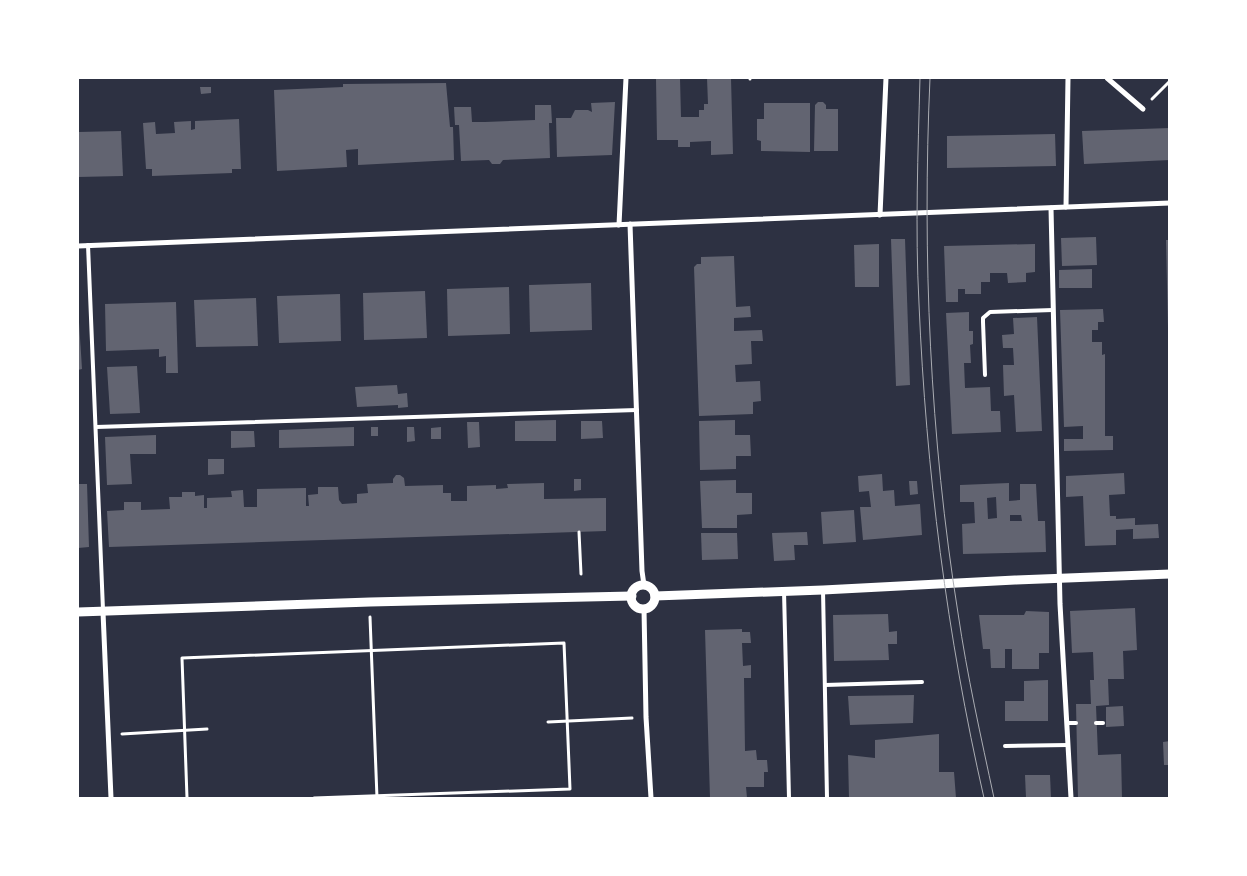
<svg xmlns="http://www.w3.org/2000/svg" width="1247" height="876" viewBox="0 0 1247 876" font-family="'DejaVu Sans',sans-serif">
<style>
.building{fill:#626471;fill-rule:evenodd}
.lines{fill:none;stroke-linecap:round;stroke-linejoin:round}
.path{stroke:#fff;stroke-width:3}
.service{stroke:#fff;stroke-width:4}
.minor{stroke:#fff;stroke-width:5}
.tertiary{stroke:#fff;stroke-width:9}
.tram{stroke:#abadb3;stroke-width:1}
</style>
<rect width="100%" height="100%" fill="#2d3142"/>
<g class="building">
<path d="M659,78h21l1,39h18v-7h5v-6h4l-1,-26h24l2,76 -22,1v-14l-21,1v5h-12v-7h-21l-1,-61z"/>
<path d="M446,83l4,44h3l1,33 -96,5v-16l-12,1 1,17 -70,4 -3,-81 69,-3v-3z"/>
<path d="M200,87h11v6l-10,1z"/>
<path d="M615,102l-3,53 -55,2 -1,-39h15l4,-8h13l4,2 -1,-9z"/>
<path d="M818,102h5l3,3v4h12v42h-24l1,-46z"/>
<path d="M764,103h46v49l-49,-1v-10l-4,-1v-21h7z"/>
<path d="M535,105h16l1,18h-3l1,35 -47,2 -3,4h-8l-3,-4 -28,1 -2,-36h-4l-1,-18h17l1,15h13l50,-2z"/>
<path d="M239,119l2,50h-9v4l-80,3v-7h-6l-3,-46 12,-1 1,12 19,-1 -1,-11 17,-1v9l4,-1v-8z"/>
<path d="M1170,128v32l-86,4 -2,-33z"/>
<path d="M121,131l2,45 -45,1v-45z"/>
<path d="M1055,134l1,32 -109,2v-32z"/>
<path d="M1096,237l1,28 -35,1 -1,-28z"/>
<path d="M891,239h14l5,146 -14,1z"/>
<path d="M1166,240h4v89h-2z"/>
<path d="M879,244v43h-24l-1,-42z"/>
<path d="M1035,244v28l-9,1v9l-18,1 -1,-10h-17v9h-9v12h-16v-5h-7v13h-12l-2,-56z"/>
<path d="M734,256l2,51 14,-1 1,11 -17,1v13l28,-1 1,11h-12l1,23 -17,1 1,17 24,-1 1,20 -8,1v12l-54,2 -5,-149 3,-3h4v-7z"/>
<path d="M1092,269v19h-33v-18z"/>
<path d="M591,283l1,47 -62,2 -1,-47z"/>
<path d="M509,287l1,47 -62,2 -1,-47z"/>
<path d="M425,291l2,47 -63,2 -1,-47z"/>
<path d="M340,294l1,47 -62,2 -2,-47z"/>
<path d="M256,298l2,48 -62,1 -2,-47z"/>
<path d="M176,302l2,71h-12v-17l-7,1v-8l-53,2 -1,-47z"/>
<path d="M1103,309l1,13h-6v8h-6v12h10v13l3,-1v82h8v14l-49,1v-12h19v-13l-19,1 -4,-117z"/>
<path d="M969,312v19h4v13l-3,1 1,18h-7l1,25 25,-1 1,24h9l1,21 -49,2 -6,-121z"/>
<path d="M1037,317l5,114 -26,1 -2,-37 -10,1 -1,-31h11l-1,-17h-10l-1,-13 12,-1 -1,-16z"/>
<path d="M78,322h1l3,47 -4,1z"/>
<path d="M137,366l3,47 -30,1 -3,-47z"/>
<path d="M397,385l1,9 9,-1 1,14 -10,1v-3l-41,2 -2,-20z"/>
<path d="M556,420v21h-41v-20z"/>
<path d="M735,420v15h15l1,21h-15v13l-36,1 -1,-49z"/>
<path d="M581,421h21l1,17 -22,1z"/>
<path d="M467,422h12l1,25 -12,1z"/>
<path d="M354,427v19l-75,2v-18z"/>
<rect x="371" y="427" width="7" height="9"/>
<path d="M407,427h7l1,14 -8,1z"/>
<path d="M441,427v12h-10v-11z"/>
<path d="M231,431h23l1,16 -24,1z"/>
<path d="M156,435v19h-26l2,30 -25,1 -2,-48z"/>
<path d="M208,459h16v15l-16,1z"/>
<path d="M1124,473l1,21 -16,1 1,21h6v3l19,-1v7l23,-1 1,14 -26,1v-10l-17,1v15l-31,1 -2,-50 -17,1v-21z"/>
<path d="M882,474l1,17 11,-1 1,16 25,-2 2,31 -59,5 -3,-33h11l-2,-16 -10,1 -1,-16z"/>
<path d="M396,475h4l4,3 1,8 38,-1v8h8v8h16v-15l29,-1v4l12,-1 -1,-4 37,-1v16l62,-1v33l-497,16 -2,-36 17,-1v-8h17v8l29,-1 -1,-12h13v-5h13v4l9,-1v13h3v-10l25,-1 -1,-6 12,-1 1,17h13v-18l49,-1v18h3l-1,-11 10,-1v-7h20l1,13 3,4 15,-1v-9l11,-1 -1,-9 26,-1v-4z"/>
<path d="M574,479h7v11l-7,1z"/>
<path d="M736,480v13h16v21l-15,1v13h-35l-2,-47z"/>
<path d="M909,481h8l1,13 -8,1z"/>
<path d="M1009,483v18l11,-1v-16h16l2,37h7l1,31 -83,2 -1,-30 13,-1 -1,-21h-14v-17zM996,497l1,21 -9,1 -1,-21zM1010,515h11l1,6h-12z"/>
<path d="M78,484h9l2,63 -11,1z"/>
<path d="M854,510l2,32 -33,2 -2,-32z"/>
<path d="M807,532l1,13h-14l1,15 -21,1 -2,-28z"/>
<path d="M701,533h36l1,26 -36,1z"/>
<path d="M1135,608l2,42 -14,1 1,28h-16l1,26 -13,1 2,49 23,-1 1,44h-44l-2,-94h15l-1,-24h4l-1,-28 -21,1 -2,-42z"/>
<path d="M1026,611l23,1v41h-10v16h-27v-20h-7v19h-14l-1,-19h-7l-4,-34h45z"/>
<path d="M888,614l1,18 8,-1v13h-9l1,16 -55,1 -1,-46z"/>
<path d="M742,629v3h8l1,11h-9l1,23 8,-1v13h-7l1,73 11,-1 1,10h10l1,12h-4v15h-18l1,11h-37l-5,-168z"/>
<path d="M1048,680v41h-43v-20h19v-20z"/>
<path d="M914,695l-1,28 -63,2 -2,-29z"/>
<path d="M1123,706l1,20 -18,1v-20z"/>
<path d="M939,734v38h15l2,26h-107l-1,-43 27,3v-18z"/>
<path d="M1170,741v24h-6l-1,-23z"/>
<path d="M1025,775h25l1,23h-25z"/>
</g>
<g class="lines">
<g class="path">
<path d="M750,78v1"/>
<path d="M1152,99l18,-18"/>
<path d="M579,532l2,42"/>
<path d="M370,617l7,181"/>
<path d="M548,722l84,-4"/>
<path d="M122,734l85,-5"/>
<path d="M187,798l-5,-140 382,-15 6,146 -256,9"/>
</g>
<g class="service">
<path d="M88,245l15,365"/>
<path d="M985,375l-2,-53v-4l7,-6 63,-2"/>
<path d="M96,427l541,-17"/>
<path d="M823,590l4,208"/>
<path d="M784,591l5,207"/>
<path d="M825,685l97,-3"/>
<path d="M1067,723h9"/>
<path d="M1096,723h7"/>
<path d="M1005,746l63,-1"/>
</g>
<g class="minor">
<path d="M1107,78l36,31"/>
<path d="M1066,207l2,-129"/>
<path d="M1051,208l9,396 11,194"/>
<path d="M880,215l6,-137"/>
<path d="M630,224l12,347 2,14"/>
<path d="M619,225l7,-147"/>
<path d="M78,246l1092,-43"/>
<path d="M644,609l2,108 5,81"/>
<path d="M103,612l8,186"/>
</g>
<g class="tertiary">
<circle cx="643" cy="597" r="12"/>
<path d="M655,596l168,-6 192,-10 155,-6"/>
<path d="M78,612l292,-10 262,-6"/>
</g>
<g class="tram">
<path d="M920,78c-2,75 -5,151 -1,226 7,166 28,332 65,494"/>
<path d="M930,78c-8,177 0,360 28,535 9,62 23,124 36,185"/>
</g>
</g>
<rect width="1247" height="876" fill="none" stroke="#ffffff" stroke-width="158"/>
</svg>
